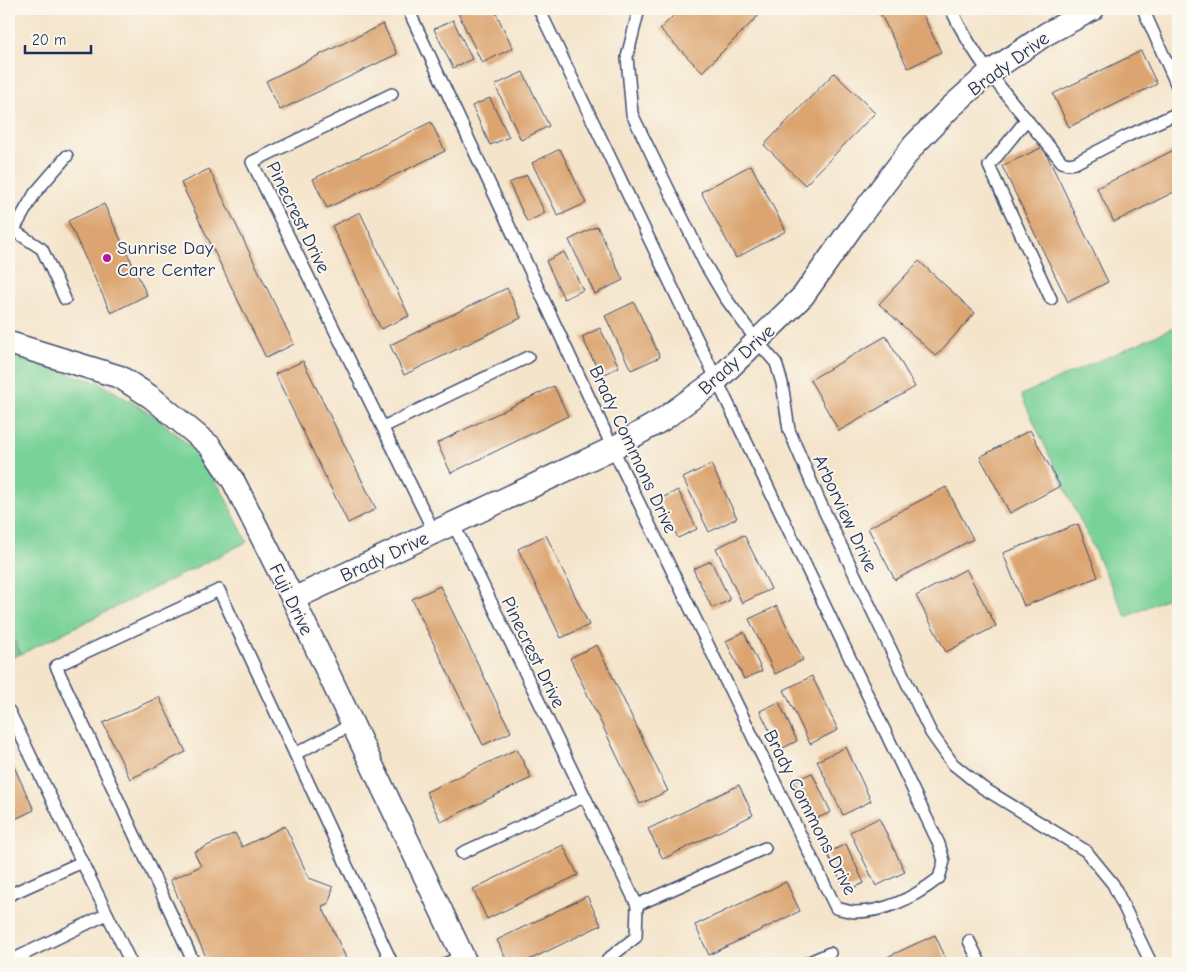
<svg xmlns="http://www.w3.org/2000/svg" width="1187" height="972" viewBox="0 0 1187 972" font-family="'Comic Neue',sans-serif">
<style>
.green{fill:#79d298;stroke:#4a807b}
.forest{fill:#62b480;stroke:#3e726f}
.building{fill:#dba46f}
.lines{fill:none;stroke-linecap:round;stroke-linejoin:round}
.lane-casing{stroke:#3c4a6e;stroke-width:14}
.street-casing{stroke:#3c4a6e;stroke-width:25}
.lane{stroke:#fff;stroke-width:11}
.street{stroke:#fff;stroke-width:22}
.poi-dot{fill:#b5179e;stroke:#fbf7ec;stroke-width:2}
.labels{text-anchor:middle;stroke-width:4;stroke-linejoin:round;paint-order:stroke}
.street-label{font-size:19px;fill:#1b2f5e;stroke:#fbf7ec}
.poi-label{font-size:19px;fill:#1b2f5e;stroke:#fbf7ec;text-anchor:start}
</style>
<rect width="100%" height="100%" fill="#fbf7ec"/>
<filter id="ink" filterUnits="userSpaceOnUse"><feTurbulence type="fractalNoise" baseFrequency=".02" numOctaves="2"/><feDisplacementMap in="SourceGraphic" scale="10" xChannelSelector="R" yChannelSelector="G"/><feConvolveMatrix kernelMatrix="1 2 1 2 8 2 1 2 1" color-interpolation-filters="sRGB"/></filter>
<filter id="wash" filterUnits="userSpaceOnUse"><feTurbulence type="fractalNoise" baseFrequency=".0096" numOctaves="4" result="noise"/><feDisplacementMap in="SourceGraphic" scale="20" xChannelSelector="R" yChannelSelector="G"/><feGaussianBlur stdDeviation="1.12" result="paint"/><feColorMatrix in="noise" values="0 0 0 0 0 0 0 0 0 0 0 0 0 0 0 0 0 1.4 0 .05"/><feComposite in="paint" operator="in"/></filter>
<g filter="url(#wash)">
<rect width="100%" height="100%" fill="#f4e4ca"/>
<g class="green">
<path d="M1178,326v267l-52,24 -105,-222z"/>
<path d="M9,356l91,27 56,34 43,37 24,39 24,49 -226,112 -12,-25z"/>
</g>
<path class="forest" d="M9,629l12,25 -9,4 -3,-6z"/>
<g id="blocks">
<g class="building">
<path d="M456,9h38l19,39 -31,15z"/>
<path d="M680,9h85l-63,63 -42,-43z"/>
<path d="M878,9h42l21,43 -33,16z"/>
<path d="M453,20l19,39 -19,9 -19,-39z"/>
<path d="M383,24l14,30 -117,56 -14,-29z"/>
<path d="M1141,51l16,33 -88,43 -16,-33z"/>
<path d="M523,72l26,54 -28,14 -26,-55z"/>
<path d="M834,73l41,40 -70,72 -41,-40z"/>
<path d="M490,98l19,39 -19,8 -18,-39z"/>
<path d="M431,122l14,29 -118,57 -14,-29z"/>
<path d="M1043,147l65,135 -40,20 -66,-136z"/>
<path d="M1178,148v42l-64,32 -17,-34z"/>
<path d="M560,149l26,54 -28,13 -26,-53z"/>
<path d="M751,165l35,66 -50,27 -35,-66z"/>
<path d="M209,169l85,175 -28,14 -85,-175z"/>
<path d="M527,175l18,38 -18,9 -18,-39z"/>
<path d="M104,204l43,91 -36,18 -43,-92z"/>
<path d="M360,212l49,104 -28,13 -49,-103z"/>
<path d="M597,226l26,54 -28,14 -26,-54z"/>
<path d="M564,252l19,38 -19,9 -18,-38z"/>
<path d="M919,261l56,52 -39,43 -57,-52z"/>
<path d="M507,288l14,30 -117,57 -14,-30z"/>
<path d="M634,302l26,55 -29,13 -26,-54z"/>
<path d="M600,328l19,39 -18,9 -19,-39z"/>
<path d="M886,336l29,51 -76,44 -29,-51z"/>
<path d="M303,361l73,148 -28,14 -73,-149z"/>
<path d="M554,386l14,30 -117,57 -14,-30z"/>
<path d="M1030,430l30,56 -50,27 -30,-56z"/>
<path d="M711,464l26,54 -28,14 -26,-54z"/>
<path d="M946,487l27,52 -78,41 -27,-52z"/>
<path d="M678,490l19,39 -19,9 -18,-39z"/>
<path d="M1078,524l20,53 -74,29 -21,-53z"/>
<path d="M546,535l43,90 -28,13 -43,-89z"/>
<path d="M744,535l27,54 -29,14 -26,-55z"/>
<path d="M711,561l19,39 -18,8 -19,-39z"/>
<path d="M966,569l30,57 -50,26 -30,-56z"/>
<path d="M440,586l71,146 -28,13 -71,-146z"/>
<path d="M777,606l26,54 -28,14 -26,-55z"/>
<path d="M744,632l18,39 -18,8 -18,-38z"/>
<path d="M597,645l71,146 -28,13 -70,-146z"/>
<path d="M812,676l26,54 -28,14 -26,-54z"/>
<path d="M159,697l27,55 -56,27 -27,-56z"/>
<path d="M779,702l18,39 -18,9 -19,-39z"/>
<path d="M846,747l25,54 -28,14 -26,-54z"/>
<path d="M517,749l14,29 -90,44 -15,-30z"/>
<path d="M9,756l25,54 -25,12z"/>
<path d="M812,773l19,39 -18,8 -19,-39z"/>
<path d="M739,785l14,30 -90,44 -15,-30z"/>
<path d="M879,818l26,54 -29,14 -26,-54z"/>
<path d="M285,826l24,52 24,9 -4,16 -7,3 24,52 -11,5h-126l-39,-83 31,-14 -7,-14 41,-19 7,14z"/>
<path d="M846,844l18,39 -18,8 -19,-38z"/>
<path d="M563,845l15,30 -91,44 -14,-30z"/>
<path d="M786,882l14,29 -91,44 -14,-30z"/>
<path d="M587,896l14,29 -78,38h-15l-11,-23z"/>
<path d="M935,935l13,28h-74z"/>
</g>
</g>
</g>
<g filter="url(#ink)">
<use href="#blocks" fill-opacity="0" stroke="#3c4a6e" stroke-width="1"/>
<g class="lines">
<defs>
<g id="lane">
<path d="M408,9l215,461 213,438c6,1 13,4 19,4 31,0 61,-16 84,-34l5,-17 -5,-17 -400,-835"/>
<path d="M639,9l-12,48 5,57 73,150 19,32 33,45 19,22 6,20 7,47 30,70 112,233 22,31 30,24 103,63 27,33 38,79"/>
<path d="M951,9c26,57 72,105 111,153l6,2 7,-1 50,-26 53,-24"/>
<path d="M1143,9l35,79"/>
<path d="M392,94l-140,68 182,370"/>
<path d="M1027,119l-38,47 62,133"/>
<path d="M13,230l29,19 23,50"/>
<path d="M9,238l26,-45 32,-37"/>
<path d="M383,427l145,-70"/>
<path d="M453,523l184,382 -1,32 -28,22"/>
<path d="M9,711l73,151 -73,33"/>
<path d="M295,754l97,209"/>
<path d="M462,853l122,-56"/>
<path d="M82,862l49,101"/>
<path d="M637,905l128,-57"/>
<path d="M969,941l11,22"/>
<path d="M12,960l95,-46"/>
<path d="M194,963l-138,-297 163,-76 76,164 58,-30"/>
<path d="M447,963l16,-7"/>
<path d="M807,963l23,-10"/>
</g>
<g id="street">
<path d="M9,343l111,34 31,20 59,49 24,36 59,117 173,364"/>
<path d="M293,599l320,-151 49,-28 55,-40 86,-84 51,-72 60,-79 36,-37 40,-36 56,-38 47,-25"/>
</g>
</defs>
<use href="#lane" class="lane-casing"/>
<use href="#street" class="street-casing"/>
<use href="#lane" class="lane"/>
<use href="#street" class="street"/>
</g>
</g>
<circle class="poi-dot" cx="107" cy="258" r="5"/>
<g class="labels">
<g class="street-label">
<text transform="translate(1008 63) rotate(-36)" y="7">Brady Drive</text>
<text transform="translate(299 217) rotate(64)" y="7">Pinecrest Drive</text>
<text transform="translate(736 359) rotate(-42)" y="7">Brady Drive</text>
<text transform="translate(634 449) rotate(65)" y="7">Brady Commons Drive</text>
<text transform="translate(846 513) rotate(65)" y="7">Arborview Drive</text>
<text transform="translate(384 556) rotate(-25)" y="7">Brady Drive</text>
<text transform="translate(292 599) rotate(64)" y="7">Fuji Drive</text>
<text transform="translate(534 652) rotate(64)" y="7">Pinecrest Drive</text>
<text transform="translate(811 812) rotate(63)" y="7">Brady Commons Drive</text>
</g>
<g class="poi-label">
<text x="117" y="254">Sunrise Day<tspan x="117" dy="22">Care Center</tspan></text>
</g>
</g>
<rect width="1187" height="972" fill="none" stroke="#fbf7ec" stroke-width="30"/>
<path d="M25 45v8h66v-8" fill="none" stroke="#1b2f5e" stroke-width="2.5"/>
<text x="32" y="45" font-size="15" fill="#1b2f5e" stroke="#fbf7ec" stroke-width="4" paint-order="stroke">20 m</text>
</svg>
